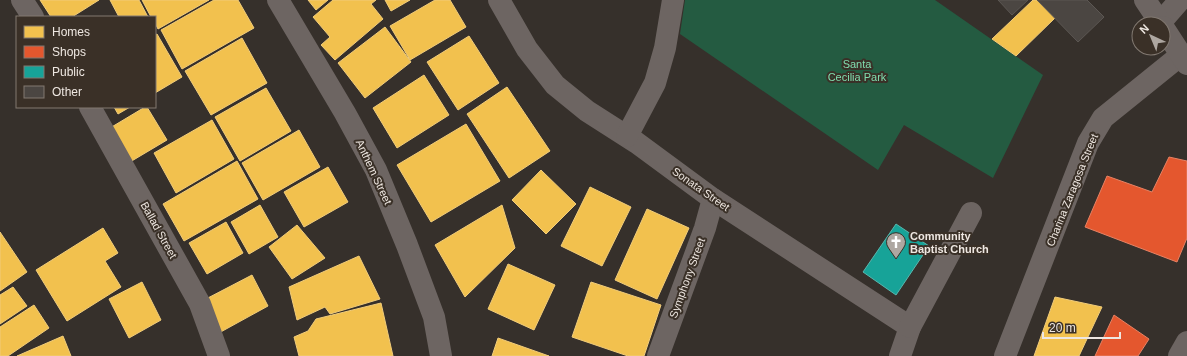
<svg xmlns="http://www.w3.org/2000/svg" width="1187" height="356" viewBox="0 0 1187 356" font-family="Helvetica,sans-serif">
<style>
.green{fill:#245b41}
.homes{fill:#f2c14e;stroke:#f1cc7a}
.shops{fill:#e4572e;stroke:#e78264}
.public{fill:#17a398;stroke:#58b7ae}
.building{fill:#4b4642;stroke:#5c5753}
.lines{fill:none;stroke-linecap:round;stroke-linejoin:round}
.minor{stroke:#6d6562;stroke-width:22}
.tertiary{stroke:#6d6562;stroke-width:22}
.labels{text-anchor:middle;stroke-width:4;stroke-linejoin:round;paint-order:stroke}
.park-label{font-size:11px;fill:#80ddaf;stroke:#3a3027}
.street-label{font-size:11px;fill:#eee7e1;stroke:#3a3027}
.poi-label{font-size:11px;font-weight:bold;fill:#eee7e1;stroke:#3a3027;text-anchor:start}
</style>
<rect width="100%" height="100%" fill="#36302b"/>
<path class="green" d="M685,0h250l108,75 -50,103 -89,-53 -26,45 -198,-136z"/>
<g class="homes">
<path d="M40,0h59l-27,17h-21z"/>
<path d="M110,0h29l9,17h-29z"/>
<path d="M142,0h67l-51,29 -3,-6v-6h-4z"/>
<path d="M214,0h24l16,28 -72,41 -21,-39z"/>
<path d="M308,0h20l-12,10z"/>
<path d="M333,0h43l-5,4 12,15 -48,41 -14,-15 9,-8 -17,-20z"/>
<path d="M385,0h25l-19,11z"/>
<path d="M435,0h15l16,27 -56,33 -20,-34z"/>
<path d="M1033,0h4l18,18 -39,38 -24,-17z"/>
<path d="M385,27l26,35 -46,36 -27,-35z"/>
<path d="M157,34l25,43 -27,16v-58z"/>
<path d="M469,36l30,47 -41,27 -31,-48z"/>
<path d="M242,38l25,45 -56,32 -26,-44z"/>
<path d="M424,75l25,40 -52,33 -24,-40z"/>
<path d="M507,87l43,64 -41,27 -42,-64z"/>
<path d="M266,88l25,43 -51,30 -25,-44z"/>
<path d="M114,107h16l-12,7z"/>
<path d="M145,107h2l20,33 -37,22 -20,-34z"/>
<path d="M212,120l22,39 -58,34 -22,-40z"/>
<path d="M466,124l34,57 -69,41 -34,-57z"/>
<path d="M299,130l21,37 -57,33 -21,-37z"/>
<path d="M237,161l21,38 -74,42 -21,-37z"/>
<path d="M328,167l20,35 -44,25 -20,-35z"/>
<path d="M541,170l35,34 -30,30 -34,-34z"/>
<path d="M590,187l41,20 -29,59 -41,-20z"/>
<path d="M260,205l18,32 -29,17 -18,-32z"/>
<path d="M502,205l13,43 -50,49 -30,-52z"/>
<path d="M647,209l42,19 -32,71 -42,-19z"/>
<path d="M226,222l17,31 -36,21 -18,-31z"/>
<path d="M297,225l28,33 -33,21 -23,-32z"/>
<path d="M103,228l15,25 -13,8 16,26 -54,34 -31,-51z"/>
<path d="M0,232l27,40 -27,19z"/>
<path d="M359,256l21,43 -50,15 -5,-7 -28,13 -8,-33z"/>
<path d="M508,264l47,21 -21,45 -46,-21z"/>
<path d="M252,275l16,31 -51,28 -13,-34z"/>
<path d="M142,282l19,38 -32,18 -20,-39z"/>
<path d="M591,282l70,23 -17,51h-16l-56,-19z"/>
<path d="M13,287l14,19 -27,18v-29z"/>
<path d="M1055,297l47,10 -23,49h-45z"/>
<path d="M381,303l12,53h-94l-5,-19 14,-6 8,-12z"/>
<path d="M34,305l15,23 -41,28h-8v-29z"/>
<path d="M63,336l8,20h-54z"/>
<path d="M498,338l51,18h-57z"/>
</g>
<g class="shops">
<path d="M1169,157l18,4v77l-10,24 -92,-35 22,-51 45,16z"/>
<path d="M1114,315l35,24 -11,17h-43z"/>
</g>
<path class="public" d="M896,224l33,22 -33,49 -33,-23z"/>
<g class="building">
<path d="M998,0h30l-16,15z"/>
<path d="M1037,0h50l17,17 -26,25z"/>
</g>
<g class="lines">
<g class="minor">
<path d="M22,0l11,17"/>
<path d="M278,0l67,113 31,57 31,75 27,72 7,39"/>
<path d="M499,0l28,49 28,36 32,26 50,32 76,56 197,128 -10,29"/>
<path d="M1160,23l20,-23"/>
<path d="M90,107l110,197 19,52"/>
<path d="M627,136l28,-53 10,-35 8,-48"/>
<path d="M910,327l61,-114"/>
<path d="M658,356l47,-128 8,-29"/>
<path d="M1005,356l83,-213 15,-25 78,-63"/>
</g>
<g class="tertiary">
<path d="M1145,0l16,24"/>
<path d="M1163,27l24,37"/>
<path d="M1179,356l8,-14"/>
</g>
</g>
<defs>
<symbol id="church-pin" viewBox="-11 -11 22 30"><path d="M0 17L-7.5 6A9.5 9.5 0 1 1 7.5 6Z" fill="#aea7a1" stroke="#3a3027"/><path d="M-1.2-6h2.4v3.5h3.3v2.4h-3.3V6h-2.4V-.1h-3.3v-2.4h3.3Z" fill="#fff"/></symbol>
</defs>
<g fill-rule="evenodd">
<use href="#church-pin" x="885" y="231" width="22" height="30"/>
</g>
<g class="labels">
<g class="park-label">
<text x="857" y="68">Santa<tspan x="857" dy="13">Cecilia Park</tspan></text>
</g>
<g class="street-label">
<text transform="translate(374 172) rotate(65)" y="4">Anthem Street</text>
<text transform="translate(701 189) rotate(35)" y="4">Sonata Street</text>
<text transform="translate(1072 190) rotate(-68)" y="4">Charina Zaragosa Street</text>
<text transform="translate(159 230) rotate(61)" y="4">Ballad Street</text>
<text transform="translate(687 278) rotate(-70)" y="4">Symphony Street</text>
</g>
<g class="poi-label">
<text x="910" y="240">Community<tspan x="910" dy="13">Baptist Church</tspan></text>
</g>
</g>
<rect x="16" y="16" width="140" height="92" fill="#3a3027" stroke="#827971"/>
<rect x="24" y="26" width="20" height="12" fill="#f2c14e" stroke="#827971"/>
<text x="52" y="36" font-size="12" fill="#eee7e1">Homes</text>
<rect x="24" y="46" width="20" height="12" fill="#e4572e" stroke="#827971"/>
<text x="52" y="56" font-size="12" fill="#eee7e1">Shops</text>
<rect x="24" y="66" width="20" height="12" fill="#17a398" stroke="#827971"/>
<text x="52" y="76" font-size="12" fill="#eee7e1">Public</text>
<rect x="24" y="86" width="20" height="12" fill="#4b4642" stroke="#827971"/>
<text x="52" y="96" font-size="12" fill="#eee7e1">Other</text>
<g transform="translate(1151 36) rotate(316)"><circle r="19" fill="#3a3027" stroke="#827971"/>
<path d="M0-3L7 15L0 10L-7 15Z" fill="#aea7a1"/>
<text y="-6" font-size="11" font-weight="bold" text-anchor="middle" fill="#eee7e1">N</text>
</g>
<path d="M1043 332v6h77v-6" fill="none" stroke="#eee7e1" stroke-width="2"/>
<text x="1049" y="332" font-size="12" fill="#eee7e1" stroke="#3a3027" stroke-width="3" paint-order="stroke">20 m</text>
</svg>
